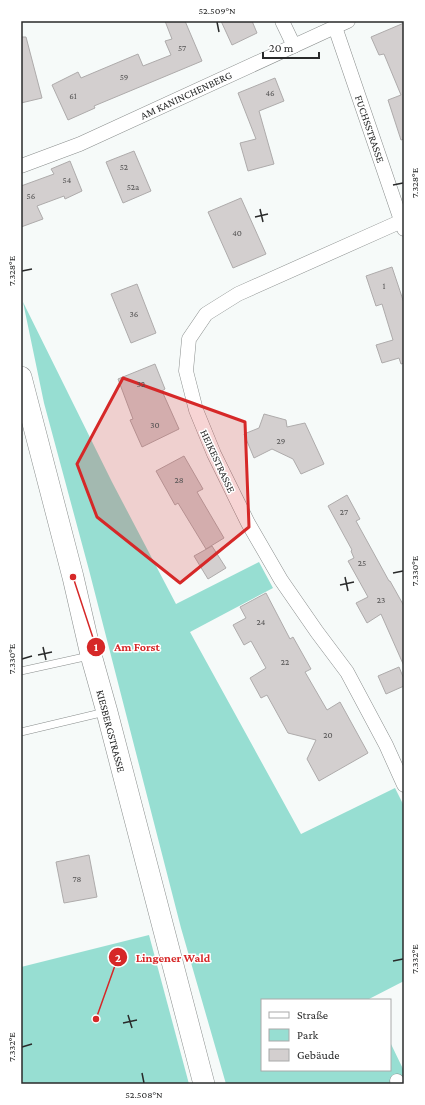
<svg xmlns="http://www.w3.org/2000/svg" width="425" height="1105" viewBox="0 0 425 1105" font-family="'Crimson Pro',serif">
<style>
.green{fill:#97ded2}
.building{fill:#d3cfcf;stroke:#aeabab}
.lines{fill:none;stroke-linecap:round;stroke-linejoin:round}
.lane-casing{stroke:#8a8e8d;stroke-width:8}
.street-casing{stroke:#8a8e8d;stroke-width:15}
.secondary-casing{stroke:#8a8e8d;stroke-width:22}
.lane{stroke:#fff;stroke-width:7}
.street{stroke:#fff;stroke-width:14}
.secondary{stroke:#fff;stroke-width:21}
.marked{fill:#d62828;fill-opacity:0.2;stroke:#d62828;stroke-width:3;stroke-linejoin:round}
.ticks{fill:none;stroke:#292a2a;stroke-width:1.5}
.labels{text-anchor:middle;stroke-width:3;stroke-linejoin:round;paint-order:stroke}
.number-label{font-size:9px;fill:#545353}
.street-label{font-size:11px;fill:#292a2a;stroke:#fff}
.leader{fill:none;stroke:#d62828;stroke-width:1.5}
.callout-dot{fill:#d62828;stroke:#fff;stroke-width:1.5}
.mark-label{font-size:12px;text-anchor:middle;font-weight:bold;fill:#fff}
.callout-label{font-size:12px;text-anchor:middle;font-weight:bold;fill:#d62828;stroke:#fff;stroke-width:3;stroke-linejoin:round;paint-order:stroke}
.neatline{fill:none;stroke:#292a2a;stroke-width:1.5}
.ticks-label{font-size:10px;text-anchor:middle;fill:#292a2a}
</style>
<rect width="100%" height="100%" fill="#f6faf9"/>
<g class="green">
<path d="M23,302l89,180 64,122 83,-42 14,26 -83,44 111,202 94,-46 9,18v175l-35,18 1,1h-108v70h128v-28l14,29v13h-178l-45,-156 -92,-358 -45,-167z"/>
<path d="M149,935l40,149h-166l-2,-13v-104z"/>
</g>
<g class="building">
<path d="M165,21h20l17,40 -108,45 1,2 -27,12 -16,-35 26,-13 3,6 57,-24 5,12 28,-11 -6,-14 7,-2z"/>
<path d="M221,21h31l5,12 -25,12z"/>
<path d="M404,23v116l-3,1 -13,-40 13,-5 -17,-41 -5,1 -8,-18z"/>
<path d="M21,37h5l16,61 -21,5z"/>
<path d="M275,78l9,23 -25,10 15,53 -26,7 -8,-28 16,-4 -18,-46z"/>
<path d="M134,151l17,40 -28,12 -17,-41z"/>
<path d="M70,161l12,30 -17,8 -1,-3 -27,10 6,13 -22,8v-41l33,-12 -3,-5z"/>
<path d="M241,198l25,56 -33,14 -25,-56z"/>
<path d="M392,267l12,36v60l-3,1 -2,-6 -17,5 -6,-18 17,-5 -11,-36 -6,2 -10,-30z"/>
<path d="M137,284l19,49 -25,10 -20,-49z"/>
<path d="M155,364l10,25 -3,2 17,38 -37,18 -12,-27 3,-1 -15,-40z"/>
<path d="M264,414l22,6 1,7 18,-4 19,41 -23,10 -8,-15 -21,-10 -18,9 -10,-24 15,-6z"/>
<path d="M184,456l19,33 -6,3 27,46 -18,11 -28,-46 -3,2 -19,-34z"/>
<path d="M347,495l13,24 -4,2 33,60h1l14,25v60l-23,-52 -14,9 -11,-20 12,-6 -20,-36 6,-3 -3,-7 1,-1 -24,-44z"/>
<path d="M212,546l14,22 -18,11 -14,-23z"/>
<path d="M266,593l24,46 3,-2 18,32 -6,3 22,38 13,-8 28,51 -49,28 -12,-22 9,-19 -28,-7 -21,-38 -6,3 -11,-20 16,-10 -15,-27 -7,4 -11,-20 13,-7 -6,-11z"/>
<path d="M399,667l5,12v7l-18,8 -8,-18z"/>
<path d="M89,855l8,42 -33,6 -8,-41z"/>
</g>
<g class="lines">
<defs>
<g id="lane">
<path d="M21,671l68,-15"/>
<path d="M21,732l84,-20"/>
</g>
<g id="street">
<path d="M282,21l12,25"/>
<path d="M335,27l69,202"/>
<path d="M21,166l59,-22 268,-123"/>
<path d="M404,220l-166,74 -32,20 -17,25 -3,32 10,39 18,44 34,69 33,57 36,52 30,40 39,73 18,40"/>
<path d="M397,1081l1,3"/>
</g>
<path id="secondary" d="M21,377l52,200 18,78 16,57 97,372"/>
</defs>
<use href="#lane" class="lane-casing"/>
<use href="#street" class="street-casing"/>
<use href="#secondary" class="secondary-casing"/>
<use href="#lane" class="lane"/>
<use href="#street" class="street"/>
<use href="#secondary" class="secondary"/>
</g>
<path class="marked" d="M123,378l122,44 4,105 -69,56 -83,-66 -20,-53z"/>
<path class="ticks" d="M217,22l2,10M393,185l10,-2M260,209l3,13M255,217l13,-3M22,271l10,-2M393,573l10,-2M345,577l3,14M340,585l14,-3M43,647l3,13M38,655l14,-3M22,659l10,-3M393,961l10,-2M128,1015l4,13M123,1023l14,-3M22,1047l10,-3M142,1073l2,10"/>
<g class="labels">
<g class="number-label">
<text x="182" y="51">57</text>
<text x="124" y="80">59</text>
<text x="270" y="96">46</text>
<text x="73" y="99">61</text>
<text x="124" y="170">52</text>
<text x="67" y="183">54</text>
<text x="133" y="190">52a</text>
<text x="31" y="199">56</text>
<text x="237" y="236">40</text>
<text x="384" y="289">1</text>
<text x="134" y="317">36</text>
<text x="141" y="387">32</text>
<text x="155" y="428">30</text>
<text x="281" y="444">29</text>
<text x="179" y="483">28</text>
<text x="344" y="515">27</text>
<text x="362" y="566">25</text>
<text x="381" y="603">23</text>
<text x="261" y="625">24</text>
<text x="285" y="665">22</text>
<text x="328" y="738">20</text>
<text x="77" y="882">78</text>
</g>
<g class="street-label">
<text transform="translate(186 95) rotate(-25)" y="4">AM KANINCHENBERG</text>
<text transform="translate(370 129) rotate(71)" y="4">FUCHSSTRASSE</text>
<text transform="translate(218 461) rotate(65)" y="4">HEIKESTRASSE</text>
<text transform="translate(111 731) rotate(75)" y="4">KIESBERGSTRASSE</text>
</g>
</g>
<path class="leader" d="M73 577L96 647M96 1019L118 957"/>
<g class="callout-dot">
<circle cx="73" cy="577" r="4"/>
<circle cx="96" cy="1019" r="4"/>
<circle cx="96" cy="647" r="10"/>
<circle cx="118" cy="957" r="10"/>
</g>
<g class="mark-label">
<text x="96" y="651">1</text>
<text x="118" y="962">2</text>
</g>
<g class="callout-label">
<text x="137" y="651">Am Forst</text>
<text x="173" y="962">Lingener Wald</text>
</g>
<rect width="425" height="1105" fill="none" stroke="#ffffff" stroke-width="44"/>
<rect x="261" y="999" width="130" height="72" fill="#ffffff" stroke="#a9aaaa"/>
<rect x="269" y="1012" width="20" height="6" fill="#ffffff" stroke="#a9aaaa"/>
<text x="297" y="1019" font-size="12" fill="#292a2a">Straße</text>
<rect x="269" y="1029" width="20" height="12" fill="#97ded2" stroke="#a9aaaa"/>
<text x="297" y="1039" font-size="12" fill="#292a2a">Park</text>
<rect x="269" y="1049" width="20" height="12" fill="#d3cfcf" stroke="#a9aaaa"/>
<text x="297" y="1059" font-size="12" fill="#292a2a">Gebäude</text>
<path d="M263 52v6h56v-6" fill="none" stroke="#292a2a" stroke-width="2"/>
<text x="269" y="52" font-size="12" fill="#292a2a" stroke="#ffffff" stroke-width="3" paint-order="stroke">20 m</text>
<rect x="22" y="22" width="381" height="1061" class="neatline"/>
<g class="ticks-label">
<text x="217" y="14">52.509°N</text>
<text transform="translate(414 183) rotate(-90)" y="4">7.328°E</text>
<text transform="translate(11 271) rotate(-90)" y="4">7.328°E</text>
<text transform="translate(414 571) rotate(-90)" y="4">7.330°E</text>
<text transform="translate(11 659) rotate(-90)" y="4">7.330°E</text>
<text transform="translate(414 959) rotate(-90)" y="4">7.332°E</text>
<text transform="translate(11 1047) rotate(-90)" y="4">7.332°E</text>
<text x="144" y="1098">52.508°N</text>
</g>
</svg>
